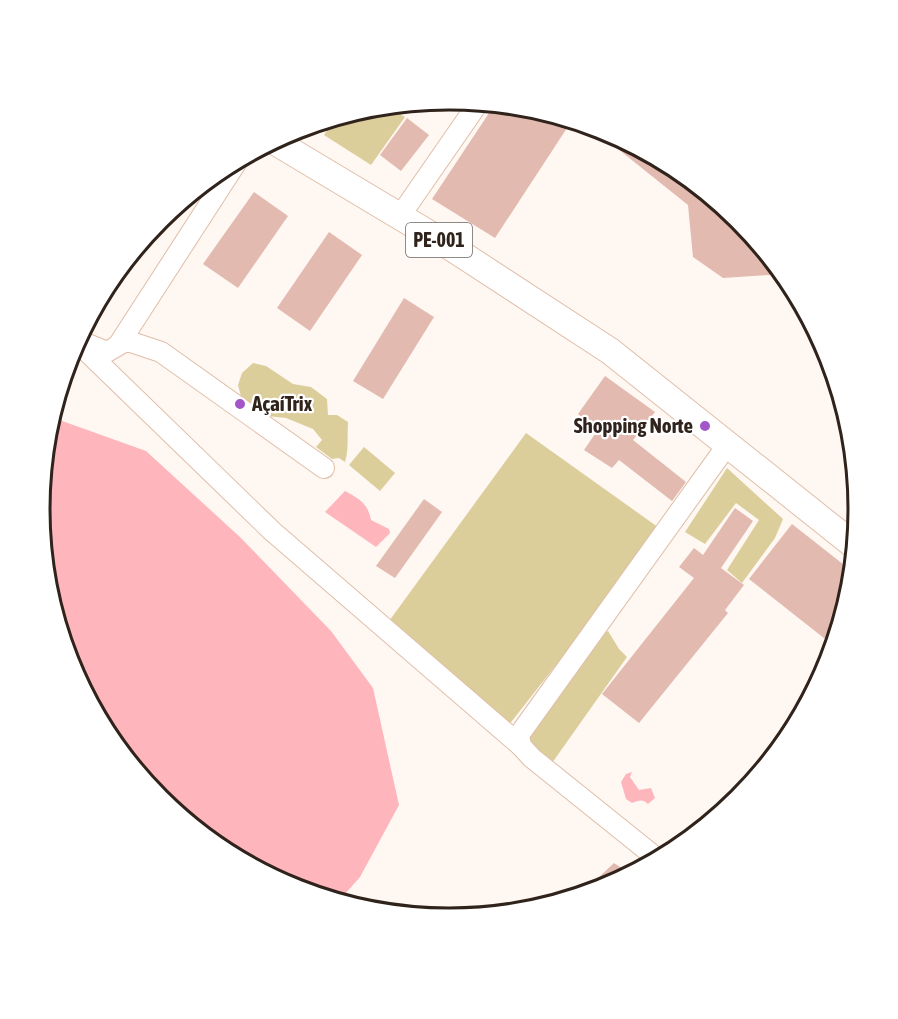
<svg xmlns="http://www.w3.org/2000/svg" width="898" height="1019" viewBox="0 0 898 1019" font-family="'Asap Condensed',sans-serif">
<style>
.green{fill:#dcce9b}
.water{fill:#feb6bc}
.building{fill:#e2bab0}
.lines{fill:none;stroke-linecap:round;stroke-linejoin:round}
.minor-casing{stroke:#e0bea8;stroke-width:22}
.major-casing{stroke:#e0bea8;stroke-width:28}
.minor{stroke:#fff;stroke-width:20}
.major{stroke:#fff;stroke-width:26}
.poi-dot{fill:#a256c8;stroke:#fff;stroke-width:2}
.labels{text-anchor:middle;stroke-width:4.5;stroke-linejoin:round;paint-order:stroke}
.shield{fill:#fff;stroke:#6e655f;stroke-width:1.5}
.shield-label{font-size:20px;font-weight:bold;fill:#30231b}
.poi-label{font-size:21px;font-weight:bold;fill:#30231b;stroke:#fff;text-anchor:start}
.rim{fill:none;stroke:#30231b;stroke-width:3}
</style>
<rect width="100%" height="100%" fill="#fef7f2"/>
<g class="green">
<path d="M386,106l19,11 -34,48 -47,-30 12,-18 33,-10z"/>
<path d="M253,363l13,3 27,18 18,3 16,12 1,16h9l11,7c-1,14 1,27 -3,40l-6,-4 -7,1 -16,-12 6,-7 -9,-11 -27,-11 -28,-3 -16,-15 -4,-15 4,-12z"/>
<path d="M526,433l136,97 -161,205 -117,-107z"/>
<path d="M364,447l31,26 -15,18 -31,-26z"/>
<path d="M727,468l56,51 -8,19 -33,45 -15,-13 32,-50 -23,-17 -31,41 -20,-12z"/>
<path d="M608,631l11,18 8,8 -75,106 -30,-24 70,-96z"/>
</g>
<g class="water">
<path d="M51,417l95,34 95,87 90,93 42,57 26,117 -39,72 -22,25c-41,-12 -80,-28 -116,-51 -84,-55 -158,-164 -175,-263 -10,-55 -6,-104 0,-159z"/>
<path d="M345,491c15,8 23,13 26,29l18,9 1,4 -14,14 -51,-35z"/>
<path d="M632,772l-2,5 9,13 12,-2 4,10 -7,6c-5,-5 -9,-4 -16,-1l-6,-4 -5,-17 5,-8z"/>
</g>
<g class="building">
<path d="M495,104l32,3 23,15 4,-7 15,10 -74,113 -63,-39z"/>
<path d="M407,118l22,17 -28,36 -21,-16z"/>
<path d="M607,131l70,38 62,51 44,54 -60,4 -30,-21 -5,-52 -85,-68z"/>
<path d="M254,192l34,24 -50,72 -35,-24z"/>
<path d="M329,232l33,23 -52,76 -33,-23z"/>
<path d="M404,298l30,19 -51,82 -30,-18z"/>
<path d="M605,376l50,36 -22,28 53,42 -14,19 -53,-41 -7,8 -28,-18 13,-19 -19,-17z"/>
<path d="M424,499l18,13 -47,66 -19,-12z"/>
<path d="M735,508l18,13 -32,47 23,17 -19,25 3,3 -89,110 -37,-29 92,-116 -15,-11 15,-19 9,7z"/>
<path d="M792,524l61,48 -2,18 -17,56 -85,-67z"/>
<path d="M614,863l12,8 -20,17 -9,-9z"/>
</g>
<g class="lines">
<defs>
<g id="minor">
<path d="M400,216l79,-114"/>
<path d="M76,341l196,190 249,215"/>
<path d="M85,343l22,9 17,-10h7l30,10 163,116"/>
<path d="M119,344l119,-184"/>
<path d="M659,860l-127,-102 -11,-12 -2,-11 209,-291"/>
</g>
<path id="major" d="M274,141l172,103 164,107 245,195"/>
</defs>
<use href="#minor" class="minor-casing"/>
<use href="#major" class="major-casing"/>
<use href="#minor" class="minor"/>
<use href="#major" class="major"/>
</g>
<g class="poi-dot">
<circle cx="240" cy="404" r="6"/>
<circle cx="705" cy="426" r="6"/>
</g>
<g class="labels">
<rect class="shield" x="406" y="223" width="66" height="34" rx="4.5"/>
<g class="shield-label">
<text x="439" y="247">PE-001</text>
</g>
<g class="poi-label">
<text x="252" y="411">AçaíTrix</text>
<text x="693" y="433" text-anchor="end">Shopping Norte</text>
</g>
</g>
<path d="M0 0H898V1019H0ZM50 509a399 399 0 1 1 798 0a399 399 0 1 1-798 0Z" fill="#fff" fill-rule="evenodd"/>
<path class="rim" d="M50 509a399 399 0 1 1 798 0a399 399 0 1 1-798 0Z"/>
</svg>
